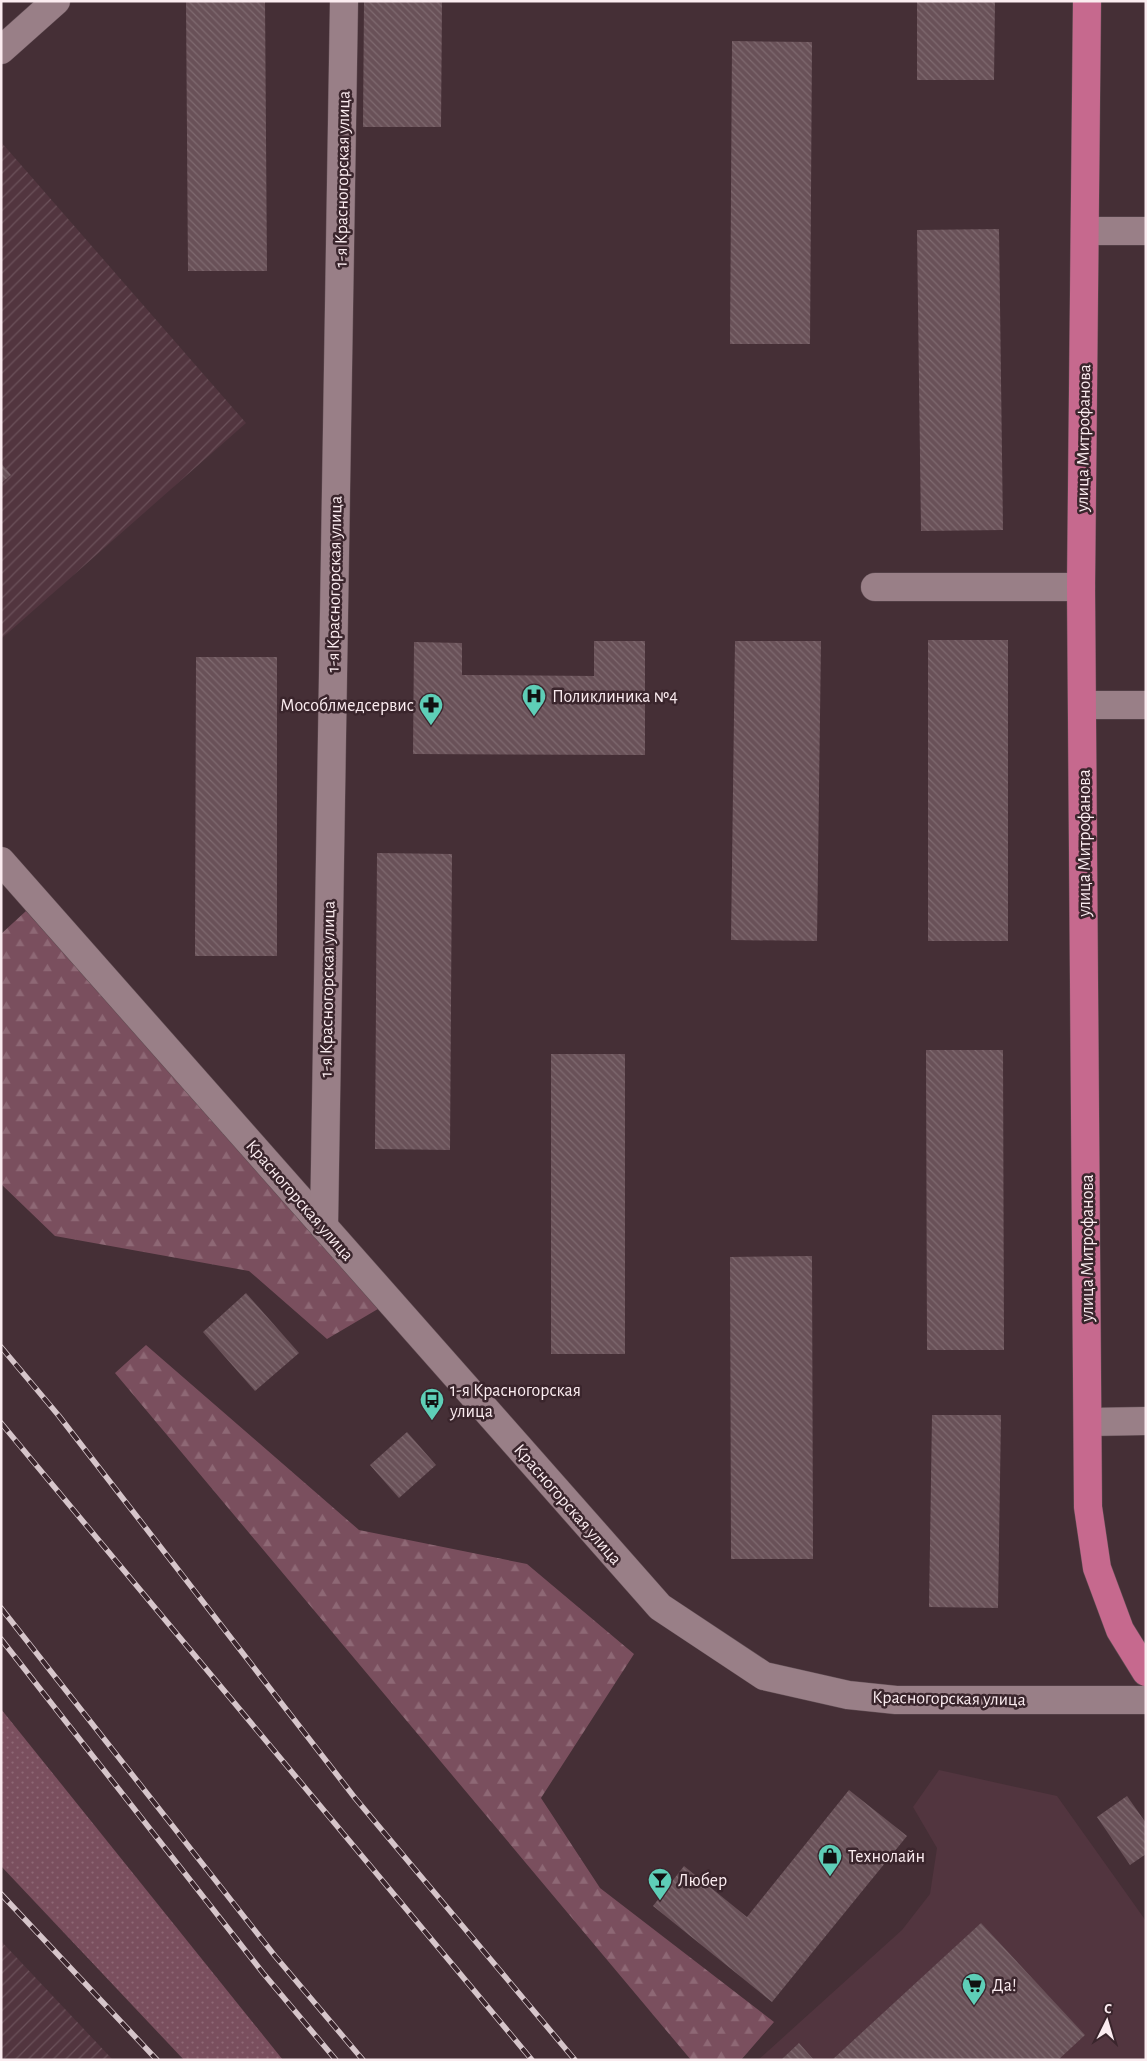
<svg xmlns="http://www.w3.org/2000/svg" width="1147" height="2061" viewBox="0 0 1147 2061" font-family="'Alegreya Sans',sans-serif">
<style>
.built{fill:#52353f}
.industrial{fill:url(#industrial-furrows)}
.grass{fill:url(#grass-dots)}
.forest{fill:url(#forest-firs)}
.building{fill:url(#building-back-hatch)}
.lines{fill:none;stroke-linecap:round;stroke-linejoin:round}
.minor-casing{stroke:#614e54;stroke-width:29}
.major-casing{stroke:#614e54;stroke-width:29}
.minor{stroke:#997f87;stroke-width:28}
.major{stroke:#c6698e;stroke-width:28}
.rail-casing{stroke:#d6c5ca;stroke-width:5.5}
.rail{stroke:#3a252c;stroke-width:4;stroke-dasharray:11;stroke-linecap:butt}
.labels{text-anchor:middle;stroke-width:5;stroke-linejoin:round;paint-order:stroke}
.street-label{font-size:18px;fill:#fbecf0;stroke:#3a252c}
.poi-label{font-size:18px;fill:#fbecf0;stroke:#3a252c;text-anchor:start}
</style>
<defs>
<pattern id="industrial-furrows" width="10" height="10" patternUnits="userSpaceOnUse" patternTransform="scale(1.25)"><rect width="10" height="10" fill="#52353f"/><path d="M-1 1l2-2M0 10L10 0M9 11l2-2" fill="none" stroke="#6c525b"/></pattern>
<pattern id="grass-dots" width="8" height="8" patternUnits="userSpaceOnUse" patternTransform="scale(1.25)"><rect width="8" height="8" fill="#7a4f5e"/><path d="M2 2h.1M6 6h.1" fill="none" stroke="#8e6875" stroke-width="1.8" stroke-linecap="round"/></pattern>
<pattern id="forest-firs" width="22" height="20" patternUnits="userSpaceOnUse" patternTransform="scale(1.25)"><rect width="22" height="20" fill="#7a4f5e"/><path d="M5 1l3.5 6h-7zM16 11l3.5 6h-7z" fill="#8e6875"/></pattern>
<pattern id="building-back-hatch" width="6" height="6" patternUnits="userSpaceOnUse" patternTransform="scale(1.25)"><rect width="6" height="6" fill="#695158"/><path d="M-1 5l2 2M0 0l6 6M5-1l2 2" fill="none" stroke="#7f6a70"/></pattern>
</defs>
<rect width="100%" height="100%" fill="#452f36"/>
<path class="built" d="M939,1770l118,26 89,125v139h-388l144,-130 28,-36 7,-46 -24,-41z"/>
<g class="industrial">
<path d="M1,142l245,281 -245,216z"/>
<path d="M1,1941l112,119h-112z"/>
</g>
<path class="grass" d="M1,1709l282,351h-99l-183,-194z"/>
<g class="forest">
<path d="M26,911l357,395 -56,33 -78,-68 -194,-35 -54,-52v-250z"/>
<path d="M146,1345l213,185 168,34 107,90 -93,144 59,90 174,134 -33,38h-50l-576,-687z"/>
</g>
<g class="building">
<path d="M186,1h79l2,270h-79z"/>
<path d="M364,1h78l-1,126h-78z"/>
<path d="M917,1h78l-1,79h-77z"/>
<path d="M732,41l80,1 -2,302h-80z"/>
<path d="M999,229l4,301 -82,1 -4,-301z"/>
<path d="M1,463l10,12 -10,8z"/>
<rect x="928" y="640" width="80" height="301"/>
<path d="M594,641h51v114l-232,-1 1,-112 48,1v32l132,1z"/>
<path d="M735,641h86l-4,300 -86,-1z"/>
<path d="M196,657h81v299h-82z"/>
<path d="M377,853l75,1 -2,296 -75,-1z"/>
<path d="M926,1050h77l1,300h-77z"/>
<rect x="551" y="1054" width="74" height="300"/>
<path d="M812,1256l1,303h-82l-1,-302z"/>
<path d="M246,1293l53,60 -44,38 -52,-59z"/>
<path d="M932,1415h69l-3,193 -69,-1z"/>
<path d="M407,1432l29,33 -37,33 -29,-33z"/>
<path d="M849,1790l58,46 -135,166 -119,-96 31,-40 63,51z"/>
<path d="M1127,1796l19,27v31l-16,11 -33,-48z"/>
<path d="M981,1923l104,112 -27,25h-226z"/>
<path d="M799,2043l15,17h-33z"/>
</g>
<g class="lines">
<defs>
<g id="minor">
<path d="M1,50l55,-49"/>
<path d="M1085,231h61"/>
<path d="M875,587h206"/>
<path d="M1083,705h63"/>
<path d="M1,861l659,746 104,69 84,19 48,5h250"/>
<path d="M324,1227l20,-1226"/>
<path d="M1089,1422l57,-1"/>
</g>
<path id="major" d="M1087,1l-6,586 7,920 9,61 23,62 26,42"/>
</defs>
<use href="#minor" class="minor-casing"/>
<use href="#major" class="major-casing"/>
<use href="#minor" class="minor"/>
<use href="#major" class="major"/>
<defs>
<g id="rail">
<path d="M1,1347l58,69 296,382 220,262"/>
<path d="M1,1423l531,637"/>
<path d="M1,1608l274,348 88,104"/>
<path d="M1,1639l262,334 73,87"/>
<path d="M1,1894l156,166"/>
</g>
</defs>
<use href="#rail" class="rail-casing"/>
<use href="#rail" class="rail"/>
</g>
<defs>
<symbol id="hospital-pin" viewBox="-11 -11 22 30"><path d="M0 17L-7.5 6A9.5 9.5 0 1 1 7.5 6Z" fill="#5eceb7" stroke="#3a252c"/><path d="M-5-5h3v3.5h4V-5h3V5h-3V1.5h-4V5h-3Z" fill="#111"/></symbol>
<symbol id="pharmacy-pin" viewBox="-11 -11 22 30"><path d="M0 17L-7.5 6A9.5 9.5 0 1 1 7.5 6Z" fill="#5eceb7" stroke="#3a252c"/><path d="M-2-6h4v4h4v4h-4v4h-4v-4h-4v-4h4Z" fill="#111"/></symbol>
<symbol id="bus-pin" viewBox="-11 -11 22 30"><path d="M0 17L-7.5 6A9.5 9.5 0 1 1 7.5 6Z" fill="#5eceb7" stroke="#3a252c"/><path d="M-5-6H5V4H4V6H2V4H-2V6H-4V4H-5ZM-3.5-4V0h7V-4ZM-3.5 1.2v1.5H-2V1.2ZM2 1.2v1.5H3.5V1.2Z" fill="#111"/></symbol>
<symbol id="shop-pin" viewBox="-11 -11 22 30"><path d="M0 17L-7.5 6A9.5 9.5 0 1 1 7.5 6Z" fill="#5eceb7" stroke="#3a252c"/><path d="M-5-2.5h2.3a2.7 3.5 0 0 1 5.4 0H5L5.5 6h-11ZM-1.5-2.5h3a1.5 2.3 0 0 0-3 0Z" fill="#111"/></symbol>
<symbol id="bar-pin" viewBox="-11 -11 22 30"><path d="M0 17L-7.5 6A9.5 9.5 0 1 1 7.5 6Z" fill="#5eceb7" stroke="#3a252c"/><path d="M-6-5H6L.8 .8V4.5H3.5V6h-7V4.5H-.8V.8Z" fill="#111"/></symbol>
<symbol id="supermarket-pin" viewBox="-11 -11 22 30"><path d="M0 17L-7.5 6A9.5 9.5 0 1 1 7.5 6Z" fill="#5eceb7" stroke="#3a252c"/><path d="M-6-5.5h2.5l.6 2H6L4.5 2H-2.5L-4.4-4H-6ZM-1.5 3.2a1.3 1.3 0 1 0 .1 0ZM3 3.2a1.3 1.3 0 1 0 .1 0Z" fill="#111"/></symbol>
</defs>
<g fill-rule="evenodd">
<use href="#hospital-pin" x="520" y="682" width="28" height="38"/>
<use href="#pharmacy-pin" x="417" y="691" width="28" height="38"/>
<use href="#bus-pin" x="418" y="1386" width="28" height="38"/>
<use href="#shop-pin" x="816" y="1842" width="28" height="38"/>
<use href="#bar-pin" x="646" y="1866" width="28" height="38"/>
<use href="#supermarket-pin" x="960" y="1971" width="28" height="38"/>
</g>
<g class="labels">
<g class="street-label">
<text transform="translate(342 179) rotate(-89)" y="6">1-я Красногорская улица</text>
<text transform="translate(1083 438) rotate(-89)" y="6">улица Митрофанова</text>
<text transform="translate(334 584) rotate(-89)" y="6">1-я Красногорская улица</text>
<text transform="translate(1084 843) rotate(-90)" y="6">улица Митрофанова</text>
<text transform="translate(327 989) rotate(-89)" y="6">1-я Красногорская улица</text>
<text transform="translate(300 1200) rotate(49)" y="6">Красногорская улица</text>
<text transform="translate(1087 1248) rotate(-90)" y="6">улица Митрофанова</text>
<text transform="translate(568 1504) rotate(49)" y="6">Красногорская улица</text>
<text transform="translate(949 1698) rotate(1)" y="6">Красногорская улица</text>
</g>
<g class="poi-label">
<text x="552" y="702">Поликлиника №4</text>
<text x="414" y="711" text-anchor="end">Мособлмедсервис</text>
<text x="450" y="1396">1-я Красногорская<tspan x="450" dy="21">улица</tspan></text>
<text x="848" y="1862">Технолайн</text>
<text x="678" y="1886">Любер</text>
<text x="992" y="1991">Да!</text>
</g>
</g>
<rect width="1147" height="2061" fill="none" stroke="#fbecf0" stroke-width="5"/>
<g transform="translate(1107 2021) rotate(5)" stroke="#3a252c" stroke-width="4" paint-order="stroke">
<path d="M0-4L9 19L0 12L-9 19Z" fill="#fbecf0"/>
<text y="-8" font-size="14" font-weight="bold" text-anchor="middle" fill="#fbecf0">С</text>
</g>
</svg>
